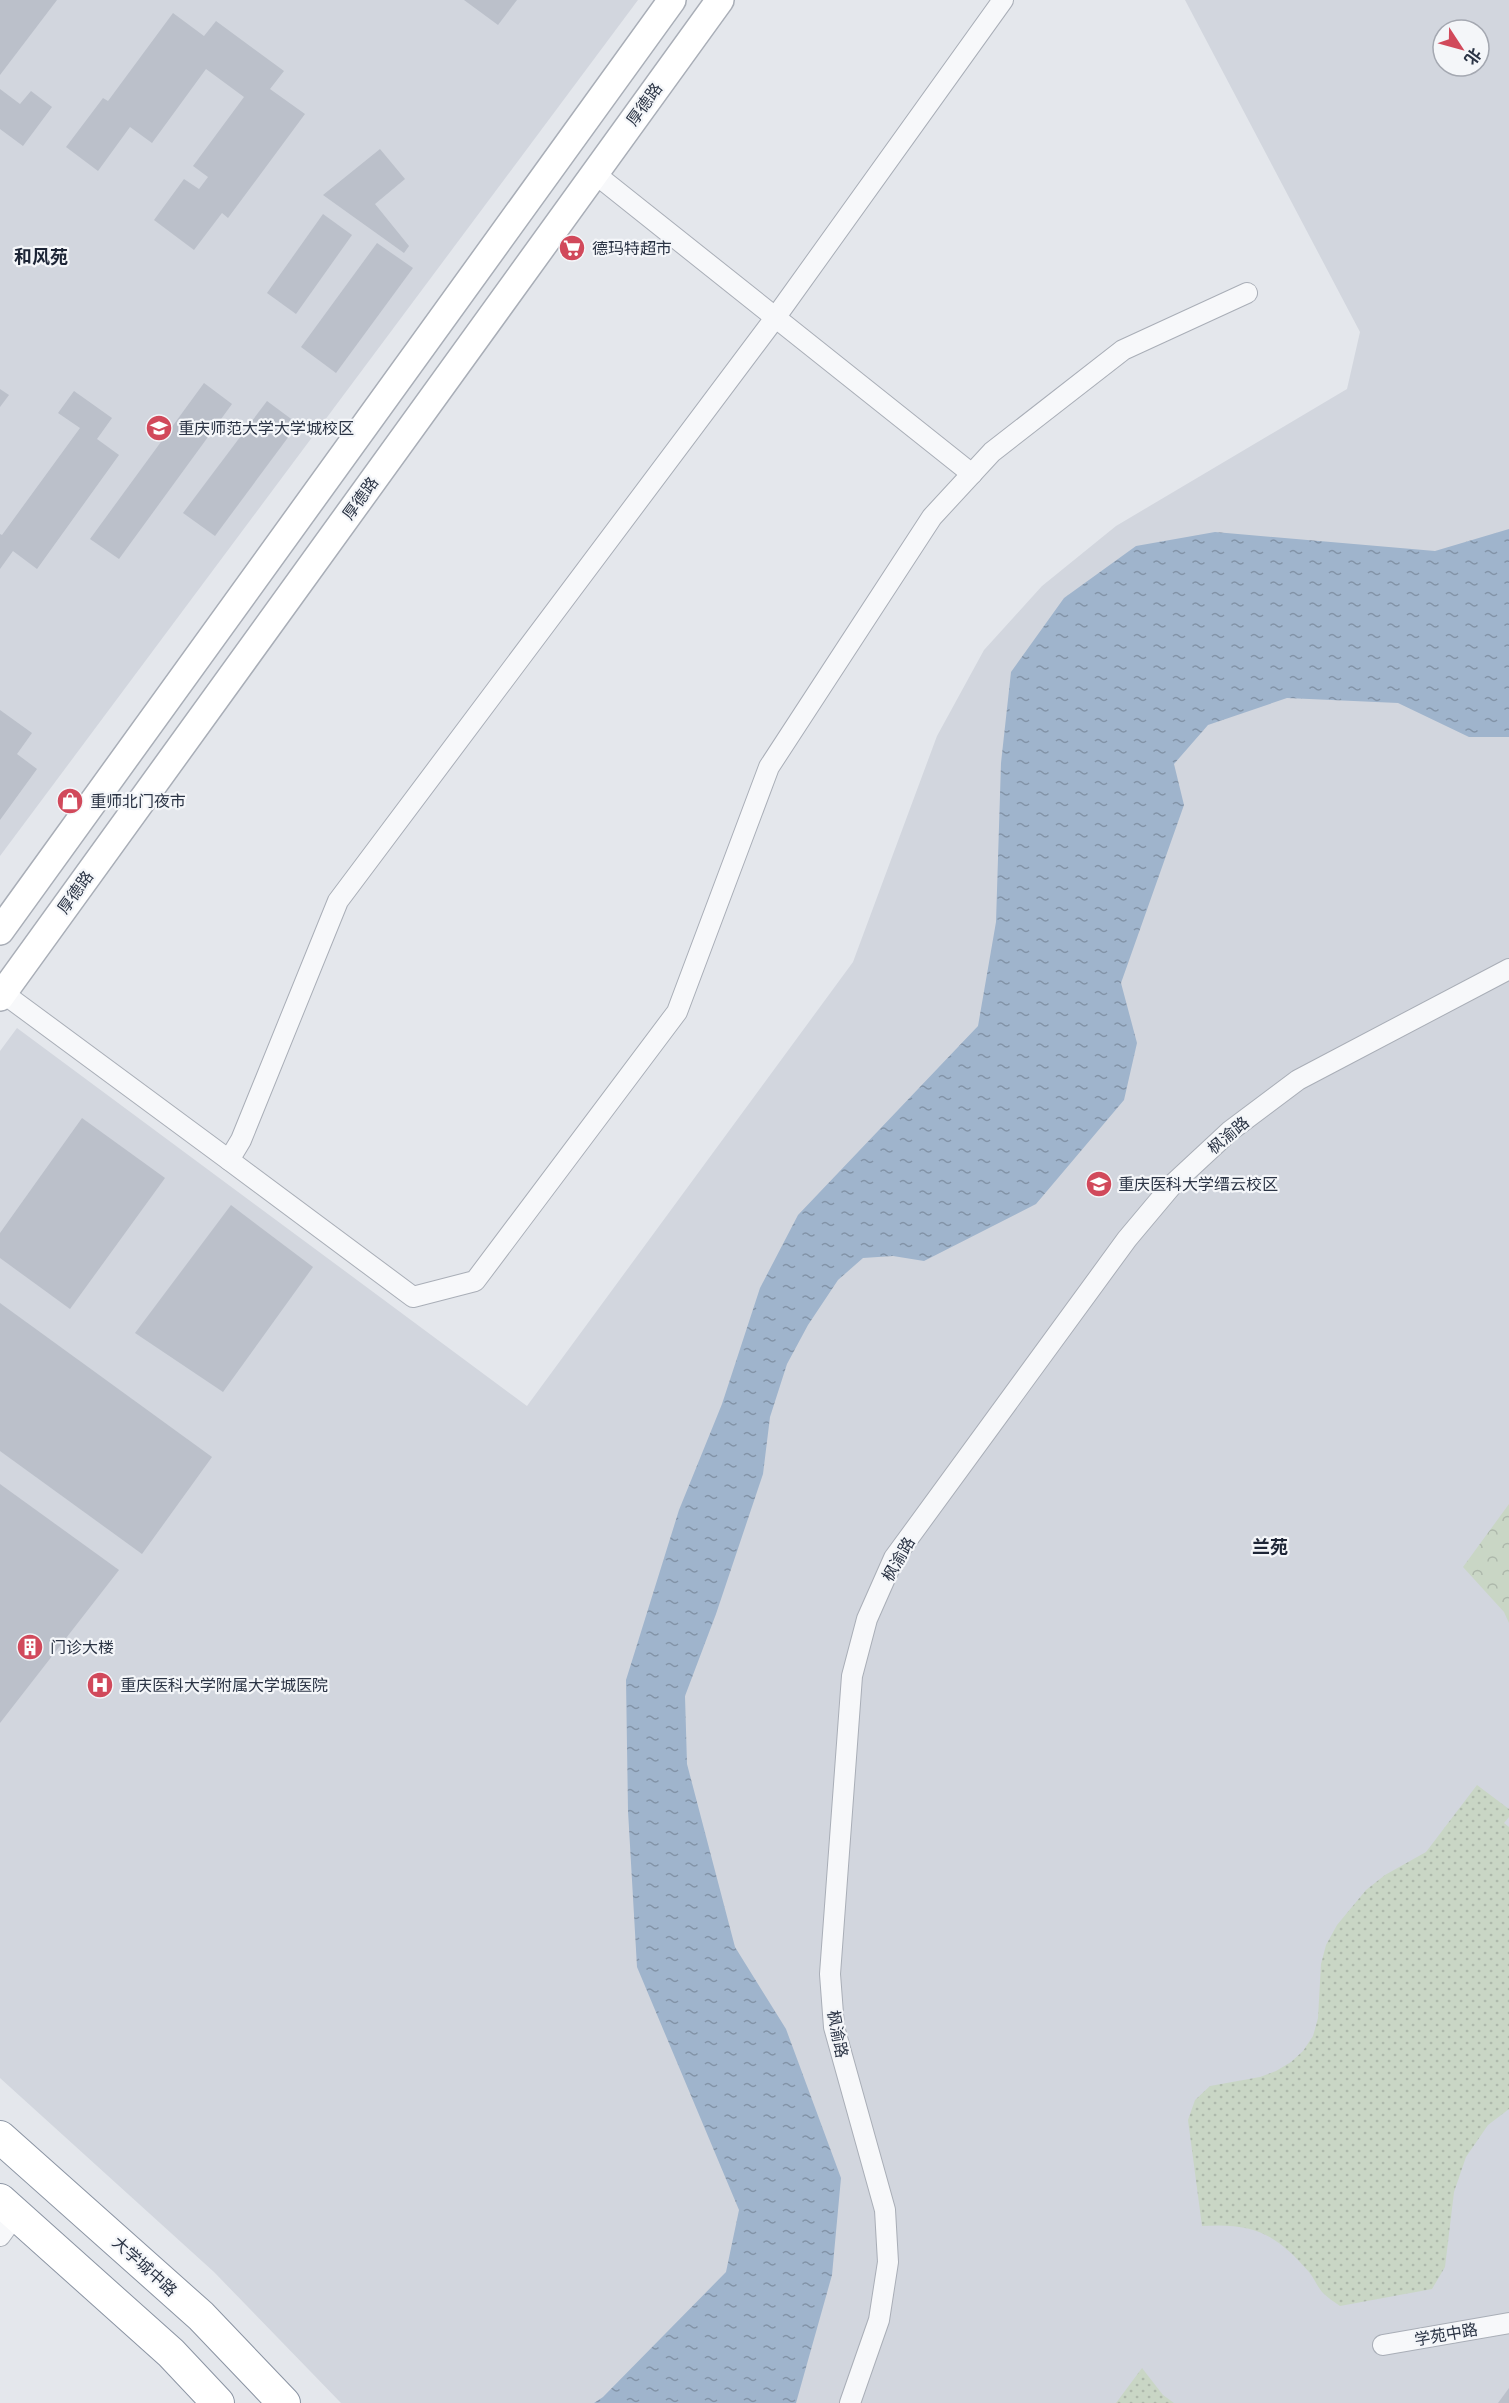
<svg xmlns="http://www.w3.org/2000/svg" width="1509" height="2403" viewBox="0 0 1509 2403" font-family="'IBM Plex Sans','Noto Sans SC',sans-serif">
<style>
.built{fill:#d2d6de;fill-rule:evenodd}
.grass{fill:url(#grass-dots)}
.forest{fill:url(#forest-crowns)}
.water{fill:url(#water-ripples)}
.building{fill:#bbc0ca}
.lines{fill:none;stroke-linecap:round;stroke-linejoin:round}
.minor-casing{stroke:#a9aeb7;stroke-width:22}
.secondary-casing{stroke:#a9aeb7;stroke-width:30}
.trunk-casing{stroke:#8b94a3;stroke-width:34}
.minor{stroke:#f7f8fa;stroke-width:20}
.secondary{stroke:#fff;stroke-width:27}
.trunk{stroke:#fff;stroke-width:32}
.labels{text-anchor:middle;stroke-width:4.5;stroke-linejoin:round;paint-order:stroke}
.street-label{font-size:16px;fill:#2b3445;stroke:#f4f6f9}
.poi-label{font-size:16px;fill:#2b3445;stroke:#f4f6f9;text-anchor:start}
.neighbourhood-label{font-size:18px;font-weight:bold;fill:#1d2536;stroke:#f4f6f9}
</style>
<defs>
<pattern id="grass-dots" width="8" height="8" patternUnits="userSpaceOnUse" patternTransform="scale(1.5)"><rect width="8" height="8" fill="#c9d6c5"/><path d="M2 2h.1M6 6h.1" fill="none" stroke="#adb8ab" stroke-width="1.8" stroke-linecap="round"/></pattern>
<pattern id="forest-crowns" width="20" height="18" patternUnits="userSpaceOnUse" patternTransform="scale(1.5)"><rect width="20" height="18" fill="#c9d6c5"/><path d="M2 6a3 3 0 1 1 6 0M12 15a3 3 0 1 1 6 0" fill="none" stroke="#adb8ab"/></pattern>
<pattern id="water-ripples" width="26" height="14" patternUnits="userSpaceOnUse" patternTransform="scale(1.5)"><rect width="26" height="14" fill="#9fb4cc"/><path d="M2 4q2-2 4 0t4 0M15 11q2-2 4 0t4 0" fill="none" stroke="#8293a7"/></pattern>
</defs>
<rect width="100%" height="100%" fill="#e4e7ec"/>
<g class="built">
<path d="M0,0h638l-638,856z"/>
<path d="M1185,0h324v2403h-1168l-127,-131 -214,-194v-1027l17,-23 510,378 326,-444 84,-226 47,-86 58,-64 74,-60 231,-137 13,-57zM1443,30h36v36h-36z"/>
</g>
<g class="grass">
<path d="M1477,1785l32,24v8l-5,6 5,4v282l-21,16 -22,32 -12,35 -9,75 -13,22 -92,17c-6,-4 -13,-9 -18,-14 -5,-6 -8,-14 -13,-20 -34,-39 -55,-49 -107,-46l-14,-106 7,-20 15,-14 50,-9 16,-6 15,-9 12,-11 10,-15 5,-18 3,-54 5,-19 11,-20 29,-35 19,-15 41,-23z"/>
<path d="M1142,2368l21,27 11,8h-58z"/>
</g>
<path class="forest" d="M1509,1504v119l-5,-11 -41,-45z"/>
<path class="water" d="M1509,529v208h-40l-71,-34 -111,-5 -79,27 -34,39 10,41 -63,178 16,60 -13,57 -88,104 -112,57 -31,-5 -30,2 -25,22 -30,45 -21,39 -17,53 -7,57 -47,140 -31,82 2,68 48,183 51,82 55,149 -9,97 -36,128h-202l9,-6 123,-125 13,-62 -102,-243 -9,-156 -2,-131 53,-170 43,-106 38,-116 38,-73 180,-189 18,-104 5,-159 10,-91 53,-74 72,-52 79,-14 220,19z"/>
<g class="building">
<path d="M0,0h57l-57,75z"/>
<path d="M464,0h53l-19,25z"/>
<path d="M173,13l31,23 12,-15 68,50 -14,18 35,25 -77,104 -6,-5 -28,37 -40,-30 30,-41 15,10 9,-12 -15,-11 51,-69 -38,-28 -54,74 -22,-16 -32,44 -32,-24 37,-49 5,3z"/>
<path d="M0,89l20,15 11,-13 21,16 -29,39 -23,-17z"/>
<path d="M380,149l25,30 -30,25 34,42 -5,7 -81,-58z"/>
<path d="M323,214l29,21 -56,79 -29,-21z"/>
<path d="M377,243l36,25 -77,105 -35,-26z"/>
<path d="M204,383l28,21 -113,155 -29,-20z"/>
<path d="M0,389l9,6 -9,12z"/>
<path d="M74,391l38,27 -15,21 22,16 -82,114 -24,-18 -13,18v-35l2,1 78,-107 -22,-15z"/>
<path d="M267,401l31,23 -83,112 -32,-23z"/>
<path d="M0,710l32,23 -15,21 20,15 -37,51z"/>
<path d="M82,1118l83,60 -95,131 -70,-51v-25z"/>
<path d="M231,1205l82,62 -90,125 -88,-59z"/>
<path d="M0,1303l212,154 -70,97 -142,-103z"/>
<path d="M0,1484l119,86 -119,153z"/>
<path d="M1509,2388v15h-11z"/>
</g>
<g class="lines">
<defs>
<g id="minor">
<path d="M1003,0l-228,318 -437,583 -97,239 -12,20 184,137 62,-16 202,-269 92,-245 163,-250 60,-65 131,-102 124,-57"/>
<path d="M594,173l378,301"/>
<path d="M3,993l226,167"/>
<path d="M0,2236l16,-22"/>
<path d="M1383,2345l126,-22"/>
<path d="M850,2403l29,-83 9,-58 -3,-52 -51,-183 -4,-53 22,-298 15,-57 27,-61 233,-319 47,-56 56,-52 68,-51 211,-111"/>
</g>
<g id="secondary">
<path d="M0,931l672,-931"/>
<path d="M0,997l720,-997"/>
</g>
<g id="trunk">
<path d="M0,2137l201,179 83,87"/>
<path d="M0,2200l171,153 47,50"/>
</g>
</defs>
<use href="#minor" class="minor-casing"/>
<use href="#secondary" class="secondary-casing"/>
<use href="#trunk" class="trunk-casing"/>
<use href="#minor" class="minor"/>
<use href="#secondary" class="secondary"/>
<use href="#trunk" class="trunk"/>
</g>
<defs>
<symbol id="supermarket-disc" viewBox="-11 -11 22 22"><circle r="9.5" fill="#d1495b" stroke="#f4f6f9"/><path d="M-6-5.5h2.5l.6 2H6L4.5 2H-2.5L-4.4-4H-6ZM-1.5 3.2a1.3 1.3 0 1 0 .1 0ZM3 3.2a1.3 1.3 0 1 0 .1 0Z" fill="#fff"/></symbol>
<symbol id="university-disc" viewBox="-11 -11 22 22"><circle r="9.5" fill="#d1495b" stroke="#f4f6f9"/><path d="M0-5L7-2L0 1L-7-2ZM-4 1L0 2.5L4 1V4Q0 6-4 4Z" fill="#fff"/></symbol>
<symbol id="shop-disc" viewBox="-11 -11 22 22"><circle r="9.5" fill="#d1495b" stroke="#f4f6f9"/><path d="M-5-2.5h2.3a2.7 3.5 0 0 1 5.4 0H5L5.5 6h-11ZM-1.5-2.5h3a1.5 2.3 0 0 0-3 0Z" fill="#fff"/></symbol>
<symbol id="building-disc" viewBox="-11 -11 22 22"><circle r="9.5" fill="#d1495b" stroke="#f4f6f9"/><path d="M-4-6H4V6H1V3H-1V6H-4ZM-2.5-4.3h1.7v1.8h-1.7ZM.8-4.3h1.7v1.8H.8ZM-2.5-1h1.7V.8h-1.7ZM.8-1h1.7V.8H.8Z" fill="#fff"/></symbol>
<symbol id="hospital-disc" viewBox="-11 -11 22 22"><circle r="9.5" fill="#d1495b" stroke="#f4f6f9"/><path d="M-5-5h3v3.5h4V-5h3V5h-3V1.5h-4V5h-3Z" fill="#fff"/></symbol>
</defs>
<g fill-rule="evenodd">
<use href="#supermarket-disc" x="557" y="233" width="30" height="30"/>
<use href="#university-disc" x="144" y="413" width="30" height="30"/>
<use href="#shop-disc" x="55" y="786" width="30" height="30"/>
<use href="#university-disc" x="1084" y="1169" width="30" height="30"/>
<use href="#building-disc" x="15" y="1632" width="30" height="30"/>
<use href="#hospital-disc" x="85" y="1670" width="30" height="30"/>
</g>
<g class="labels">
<g class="street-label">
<text transform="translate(644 104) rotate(-54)" y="6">厚德路</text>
<text transform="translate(360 498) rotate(-54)" y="6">厚德路</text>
<text transform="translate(75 892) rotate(-54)" y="6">厚德路</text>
<text transform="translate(1228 1135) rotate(-40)" y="6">枫渝路</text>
<text transform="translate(898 1559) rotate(-60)" y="6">枫渝路</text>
<text transform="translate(838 2034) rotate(79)" y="6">枫渝路</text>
<text transform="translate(145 2266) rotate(42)" y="6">大学城中路</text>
<text transform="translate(1446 2334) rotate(-10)" y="6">学苑中路</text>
</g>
<g class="poi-label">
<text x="592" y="254">德玛特超市</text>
<text x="178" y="434">重庆师范大学大学城校区</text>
<text x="90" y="807">重师北门夜市</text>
<text x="1118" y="1190">重庆医科大学缙云校区</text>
<text x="50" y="1653">门诊大楼</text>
<text x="120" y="1691">重庆医科大学附属大学城医院</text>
</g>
<g class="neighbourhood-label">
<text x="41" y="263">和风苑</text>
<text x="1270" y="1553">兰苑</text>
</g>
</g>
<g transform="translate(1461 48) rotate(126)"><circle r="28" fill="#f4f6f9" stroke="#a4a8b1" stroke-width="1.5"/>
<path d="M0-4.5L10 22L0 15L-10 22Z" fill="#d1495b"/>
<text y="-9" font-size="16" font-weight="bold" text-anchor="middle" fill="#2b3445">北</text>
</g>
</svg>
